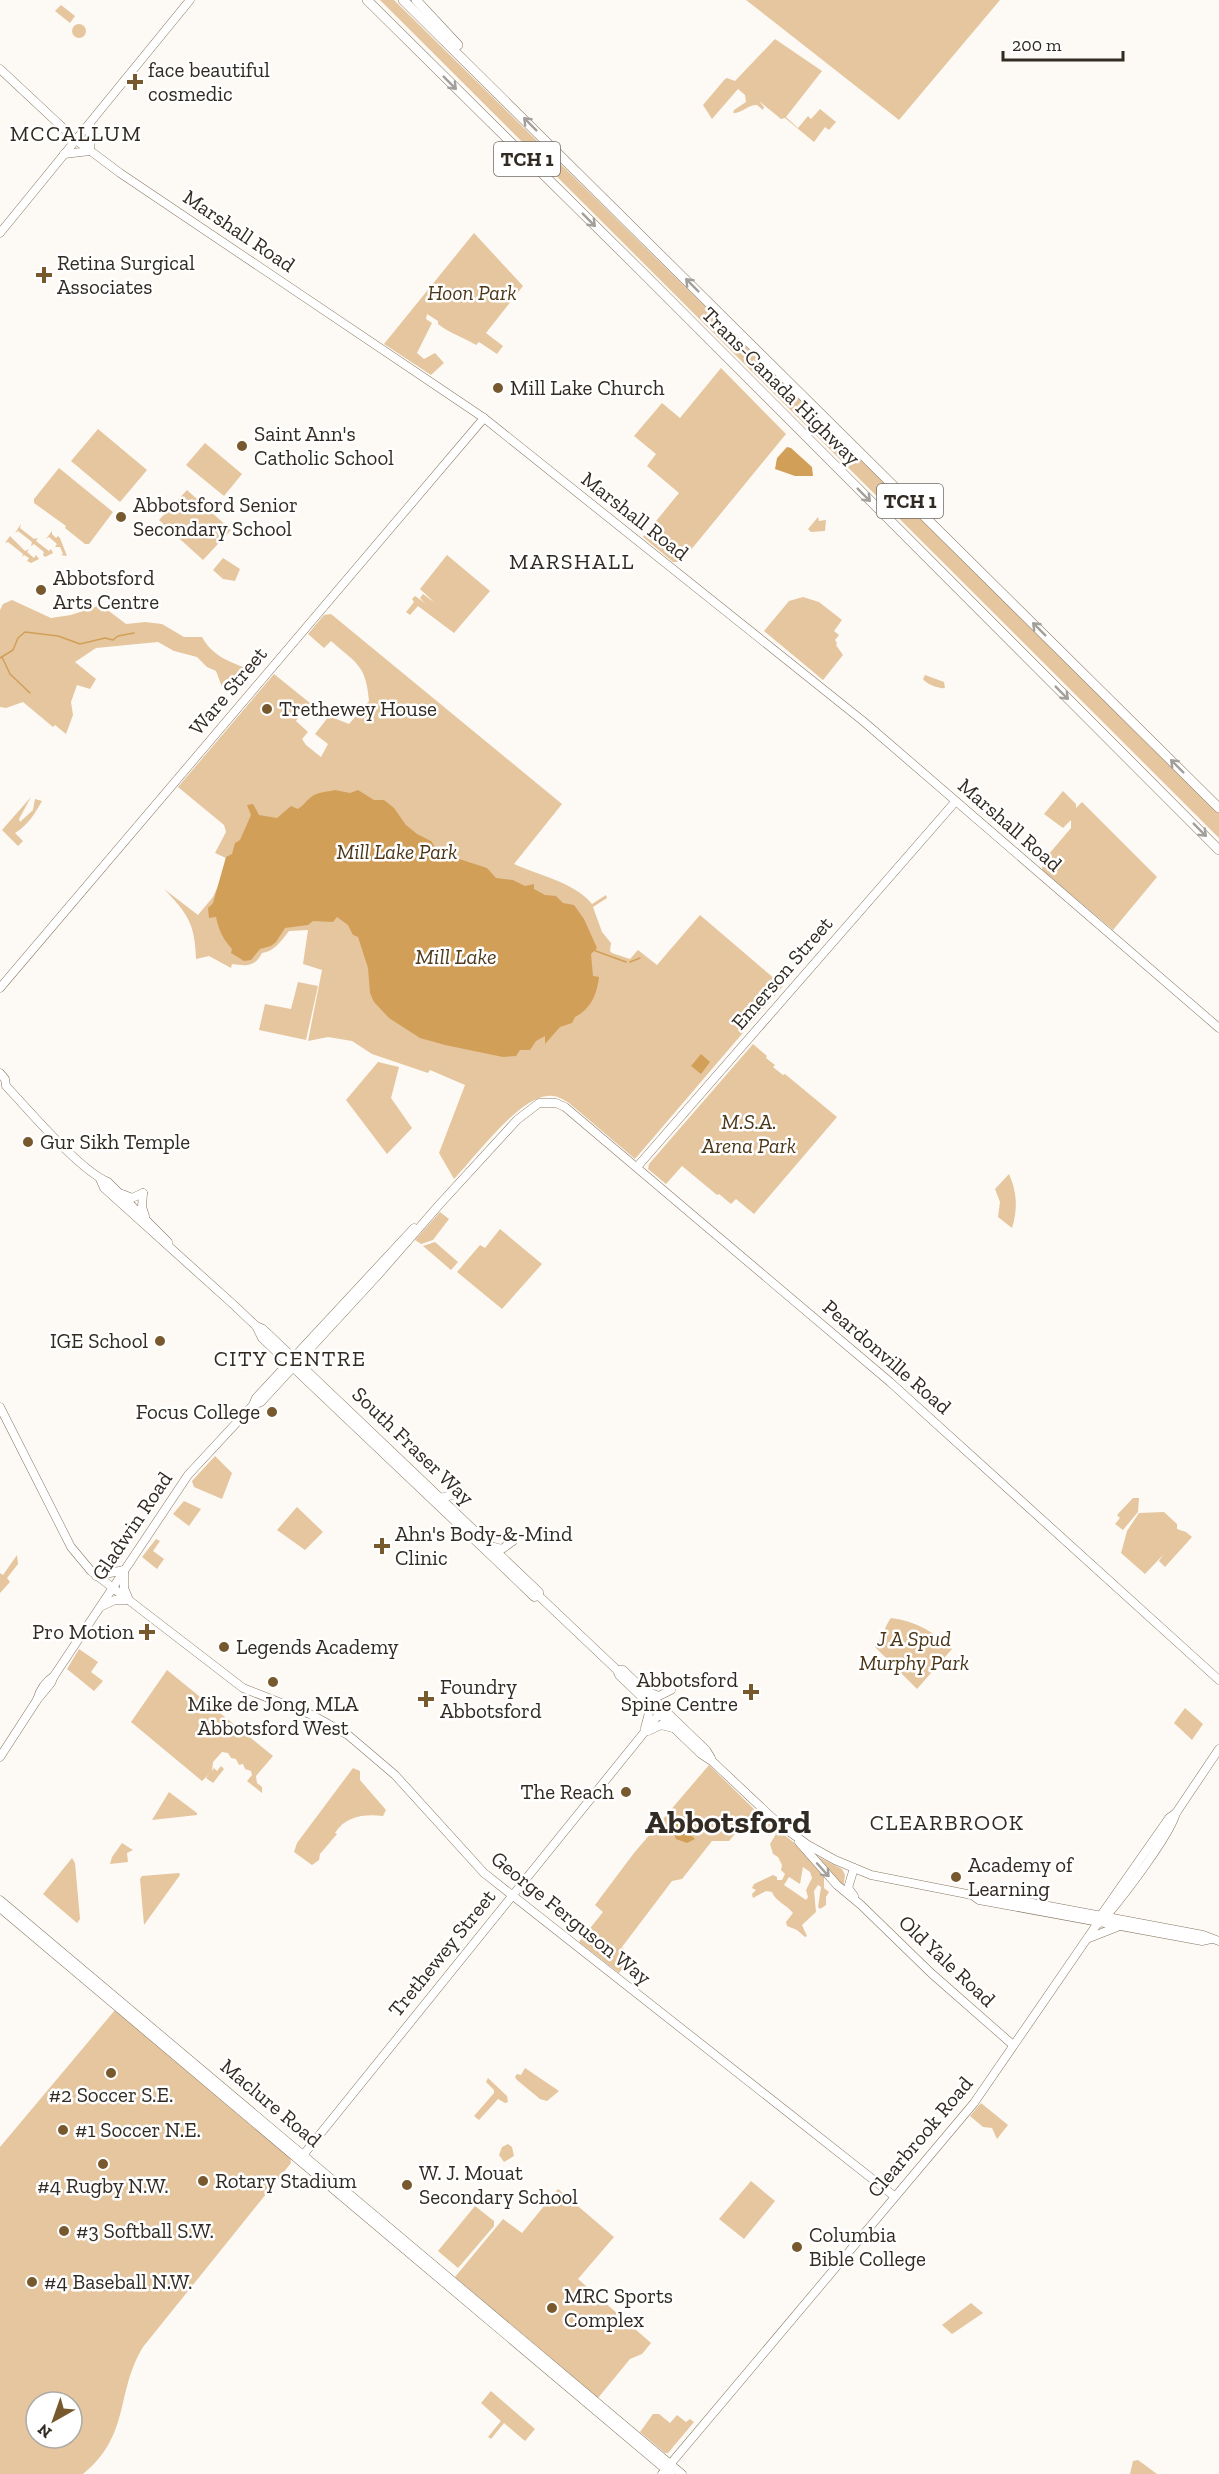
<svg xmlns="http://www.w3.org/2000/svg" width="1219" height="2474" viewBox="0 0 1219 2474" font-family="'Zilla Slab',serif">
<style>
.green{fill:#e5c69e;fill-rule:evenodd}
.water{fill:#d29f59}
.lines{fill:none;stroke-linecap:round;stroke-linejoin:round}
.stream{stroke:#d29f59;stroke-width:1.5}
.major-casing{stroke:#877763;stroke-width:9}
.highway-casing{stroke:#877763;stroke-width:10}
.major{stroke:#fff;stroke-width:8}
.highway{stroke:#fff;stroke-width:9}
.oneway{stroke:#a3a09c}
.poi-dot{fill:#78592e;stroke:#fff;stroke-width:2}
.labels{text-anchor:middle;stroke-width:5;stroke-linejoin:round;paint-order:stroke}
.shield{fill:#fff;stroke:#706b65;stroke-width:1.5}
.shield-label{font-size:20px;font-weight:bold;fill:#322b23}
.poi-label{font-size:21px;fill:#322b23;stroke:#fff;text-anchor:start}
.street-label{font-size:21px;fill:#322b23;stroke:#fff}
.park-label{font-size:21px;font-style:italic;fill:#4c3618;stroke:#fff}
.neighbourhood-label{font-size:22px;letter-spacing:1.5px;fill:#322b23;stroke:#fff}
.water-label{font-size:22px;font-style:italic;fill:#513b1d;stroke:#fff}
.town-label{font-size:33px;font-weight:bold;fill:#322b23;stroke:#fff}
</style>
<rect width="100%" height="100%" fill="#fdfaf5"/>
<g class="green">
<path d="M380,0h14l825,813v25z"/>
<path d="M746,0h254l-101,120z"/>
<path d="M61,5l14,11 -5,7 -15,-12z"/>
<circle cx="79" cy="31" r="7"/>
<path d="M775,39l47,32 -36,46 12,11 10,-12 3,3 9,-10 16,13 -7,8 -4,-3 -11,15 -29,-24 -4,1 -22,-18 5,6 -1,3 -6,-5c-10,0 -14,8 -24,8l1,-3 12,-8 -1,-7 -7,-6 -26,30 -9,-14 22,-26 2,-1 8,3z"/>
<path d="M474,233l49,53 -37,47 17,13 -6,8 -18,-12 -3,3c-13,-8 -25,-11 -38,-21v-3l-11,-7 -1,5 6,4 -15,30 7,6 11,-6 9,10 -13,12 -47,-31z"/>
<path d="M721,368l65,66 -105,128h-8l-30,-25 36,-44 -32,-27 9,-12 -22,-18 28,-33 18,15z"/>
<path d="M98,429l49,41 -27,32 -49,-41z"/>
<path d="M205,443l37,31 -18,22 -38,-31z"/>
<path d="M59,468l54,44 -24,32h-4l-20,-16 1,-2 -32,-23v-4z"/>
<path d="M187,490l44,40 -28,30 -44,-40z"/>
<path d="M818,517l1,4 7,-1 -1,11 -14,1 -3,-3z"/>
<path d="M21,524l-1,4 14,11 4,-1 -2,3 13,10 2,-2 2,4 -8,4 -2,-2 1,-3 -10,-8 -3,2 1,-4 -14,-11 -3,2z"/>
<path d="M52,531v3l4,4 2,-2 2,2 7,18 -6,-1 2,-1 -3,-7h-5l2,-3 -8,-7 -3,2z"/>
<path d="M10,536l15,15 4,-2 -2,3 7,6 2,-3 3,4 -8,4 -4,-2 2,-3 -5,-3 -2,2 1,-3 -15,-12 -3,1z"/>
<path d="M447,555l43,36 -36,42 -36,-27 -8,9 -4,-3 8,-10 -2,-3 3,-3 10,7 -5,-5 3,-4 12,9 -15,-14z"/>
<path d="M223,558l17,11 -5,12 -12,-2 -10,-9z"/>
<path d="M803,597l16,5 23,18 -8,11 5,4 -4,5 2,3 -1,2 7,10 -20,25 -59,-49 25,-30z"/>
<path d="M12,600l39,18 20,-3 30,-10 25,19 19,-2 17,2 22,13h18c10,18 25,24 44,31l-17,19h-7l-6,-16 -9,-4 -10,-10 -23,-6 -16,-9 -62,6 -21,14 21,17 -6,10 -13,-4 -6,17 2,13 -7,19 -11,-9 -2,2 -30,-25 -17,6 -6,-1v-97l3,-6z"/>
<path d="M331,614l231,190 -48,60c24,11 62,19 78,40l14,-9 1,3 -14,9 9,25 9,11 -1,8 2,2 18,6 8,-9 19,15 43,-50 83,71 -148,173 -66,-56c-7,-4 -13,-8 -21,-7 -29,1 -74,62 -94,83l-15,-26 26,-68 -35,-15 -2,3 -56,-19 -20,-13 -24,-4 -20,4 14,-71 -19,-6 5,-34 -19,1c-8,10 -14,20 -27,22 -7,14 -15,13 -30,11l-1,4 -22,-12 -13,3c-1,-35 -8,-45 -32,-70l34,26 15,-18 10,-22 3,-17 -11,-5 11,-21 -2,-7 -46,-38 96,-113 36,29 -14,18 12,11 -6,7 4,6 15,12 7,-13 -13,-10 14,-18 20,8 20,-23c-3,-36 -12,-37 -38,-60l-7,7 -16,-14 16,-19z"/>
<path d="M925,675l19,7 1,6c-6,1 -19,-4 -22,-9z"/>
<path d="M1063,791l13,13v4l6,-6 75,75 -44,53 -71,-60 1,-9 28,-33v-8l-8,8 -19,-14z"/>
<path d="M31,797l-12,22 1,3 13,-12 2,-11 7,2c-8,14 -14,24 -27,32l8,8 -5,5 -16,-16z"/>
<path d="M298,982l20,4 -12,54 -47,-10 6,-26 26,5z"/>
<path d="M753,1044l14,12 -1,2 9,7 -2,2 10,8 2,-1 52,43 -83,97 -18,-15 -5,5 -12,-10 -2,1 -35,-29 -16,18 -18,-15 1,-5z"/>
<path d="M378,1062l21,5 -8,31 21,30 -25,26 -41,-54z"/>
<path d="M1009,1174c8,18 9,35 3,54l-14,-11 2,-15 -5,-13z"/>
<path d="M440,1212l9,7 -16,21 -12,4 -6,-4z"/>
<path d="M500,1229l42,35 -40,45 -45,-37 23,-27 5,3z"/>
<path d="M435,1242l23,20 -7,8 -28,-24z"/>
<path d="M215,1456l17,17 -10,26 -28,-12 -2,-6z"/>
<path d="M1133,1498h6l-1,14 -15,18 -8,-6 5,-6 -3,-3z"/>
<path d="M184,1501l17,8 -12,17 -16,-12z"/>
<path d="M297,1507l26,25 -18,18 -28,-20z"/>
<path d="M1164,1512l13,12v5l9,3 6,5 -27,30 -6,-6 4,-6 -18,19 -24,-21 6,-22 12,-18z"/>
<path d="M156,1539l4,2 -7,10 11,8 -7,10 -15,-12z"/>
<path d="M17,1555l1,9 -11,14 3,4 -10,11v-20l3,2z"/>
<path d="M891,1618c25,3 43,14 61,31l-35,40 -42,-42c7,-9 12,-25 16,-29z"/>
<path d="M79,1649l19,13 -7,10 12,9 -9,10 -27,-22z"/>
<path d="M167,1670l106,86 -17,20 1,7 5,4v6l-15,-12 5,-6 -1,-4 -6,-2 -2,-5 -4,1 -3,-6 -5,-1 -3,-5 -6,-1 -9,10 -1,9 2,-3 3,3 4,-5 3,3 -11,14 -7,-5 3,-4 -7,7 -71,-59z"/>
<path d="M1185,1708l18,16 -11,16 -18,-17z"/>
<path d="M709,1765l46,45 -26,31h-17l-30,38 -10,2 -50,66 2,2 -3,10 4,7 -6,7 -40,-31 24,-30 -8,-7 39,-52z"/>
<path d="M353,1768l7,3v9l26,30 -3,6c-19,-2 -37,0 -48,17l2,1 -17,20 -1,6 -7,5 -18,-13 3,-9z"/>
<path d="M169,1792l28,21v2l-45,5z"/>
<path d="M760,1816l41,32 23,27v13l5,4 -3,5v8l-6,4 -2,-2 3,-20 -3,-2 -4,6 2,21 -14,13 5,11 -2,1 -8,-7 -10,-4 -1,-4 7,-9c-6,-8 -18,-12 -21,-21l-6,-1 -13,7 -1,-4 4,-4 -4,-2 2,-4 19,-9 4,2v3h5l3,-6 -4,-4 1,-5 -4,-8 -5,-3 -3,-10 6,-10 -2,-2 -5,4 -8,-7 2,-4 -5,-6h-3zM803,1867l7,5 2,6 -6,12 2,7 -2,3 -22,-15 5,-8 11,7z"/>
<path d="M122,1843l11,7 -6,3 1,9 -18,2 2,-7z"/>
<path d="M811,1853l31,16 3,6 -2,14z"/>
<path d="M72,1858l3,5 5,56 -3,4 -34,-29z"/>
<path d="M179,1873l1,2 -36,50 -4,-46 2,-3z"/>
<path d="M115,2010l175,146 1,7 -148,184c-28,46 -12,88 -60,127h-83v-327zM36,2402h36v36h-36z"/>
<path d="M525,2068l34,23 -12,10 -7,-2 -23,-19 -2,-3 2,-3 4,1z"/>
<path d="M488,2078l19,18 1,6 -3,1 -7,-4 -19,21 -5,-4 20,-23v-3l-8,-8z"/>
<path d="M981,2103l27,22 -11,14 -5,-11 -9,-1 -13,-11z"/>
<path d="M508,2144l4,3 2,9 -10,6 -5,-7 3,-8z"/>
<path d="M751,2181l24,20 -31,38 -25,-20z"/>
<path d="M558,2189l56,48 -36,42 73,64 -9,11 -12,5 -32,39 -143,-121 48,-58 19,14z"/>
<path d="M475,2206l19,15v5l-36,42 -20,-17z"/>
<path d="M971,2303l12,10 -31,21 -10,-9z"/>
<path d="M491,2391l44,38 -10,12 -21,-18 -13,16 -3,-2 13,-16 -20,-18z"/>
<path d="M653,2414h6l11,9 7,-8 9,7 4,-3 4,3 -26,31h-3l-25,-21z"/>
<path d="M1138,2460l19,14h-27l3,-13z"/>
</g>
<g class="water">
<path d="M787,447l4,1 21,19 1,9h-18l-20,-7 2,-11z"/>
<path d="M335,790l15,3 8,-3 16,10h10l10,8 12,17 11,9 14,7 6,9 6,-2 4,7 40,13 9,10 17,2 12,6 9,-2v5l11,6 11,1 7,7 11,2 10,14 13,29 -6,6 2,22 6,1c-2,17 -8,32 -24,40l-3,6 -12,4 -15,17v-8l-9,5 -6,9h-10l-4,6 -13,1 -58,-12 -25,-7 -31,-20 -15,-16 -4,-9 -2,-25 -10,-31 -5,-2 -5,-10 -11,-8 -4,5 -20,-1 -5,4 -23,3 -9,14 -5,4 -11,3 -9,11 -7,1 -13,-8 1,-4c-9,-10 -13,-18 -16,-32l-7,1 -1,-10 5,-5 13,-46 6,-3 3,-11 5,-3 11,-25 -4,-10 6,-1 6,11 18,3 14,-12 7,3c6,-4 7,-7 12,-11 6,-6 17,-6 25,-8z"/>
<path d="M701,1054l9,8 -9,12 -10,-8z"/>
<path d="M683,1818l2,8 -2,6 6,1 6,6 -8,4 -11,-4 -3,-8 2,-8z"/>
</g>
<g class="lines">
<g class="stream">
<path d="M2,657l8,17 20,19"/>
<path d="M0,658l13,-8 5,-12 7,-6 33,4 22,8 25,-6 8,2 5,-4 16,-3"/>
<path d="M593,950l33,12"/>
<path d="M630,962l10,-4"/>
</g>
<defs>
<g id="major">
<path d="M0,69l76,71 44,33 364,245 379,303 356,307"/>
<path d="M90,124v27"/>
<path d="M64,154l26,-3"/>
<path d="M0,233l190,-233"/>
<path d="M0,988l484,-570"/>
<path d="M0,1073l5,6 1,7c24,25 73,84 102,96l60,60"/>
<path d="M637,1167l318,-365"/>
<path d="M100,1179l4,9 131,118 21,20 6,12 240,228 32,31 5,-1 78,74 2,5 82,79 12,8 67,63 28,20 27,15 36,15 101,20 7,5 223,41 9,-2"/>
<path d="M143,1193l-1,14 3,9"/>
<path d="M122,1194l10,4 11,-5"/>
<path d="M256,1326l7,3 276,263v4"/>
<path d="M253,1405l8,-3 117,-127 61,-70 78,-85 22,-17h17l9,4 325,275 329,298"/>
<path d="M0,1407l71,140 20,24 152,117 69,27 36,20 47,40 89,98 410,323"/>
<path d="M440,1498l16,-4"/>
<path d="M494,1547l8,2 11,-8"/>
<path d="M124,1570v18l5,12"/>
<path d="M96,1576l28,-6"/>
<path d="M102,1606l13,-6h12"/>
<path d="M617,1670h6l83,80 5,8"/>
<path d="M648,1692l11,4 12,-6"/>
<path d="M37,1700c3,-11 8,-18 17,-24"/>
<path d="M645,1703l4,10 -4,15"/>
<path d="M648,1731l13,-6 12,3"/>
<path d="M0,1757l37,-57 14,-17 3,-7 134,-201 65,-70 3,-7 158,-170"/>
<path d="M799,1842l38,43 24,20 70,68 82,72"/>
<path d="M854,1868l-6,20 6,8"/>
<path d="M972,1895l8,-2 223,42 16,6"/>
<path d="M0,1900l682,574"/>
<path d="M0,1908l671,566"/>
<path d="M1099,1918l70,-100 7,-5"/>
<path d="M1089,1938l28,-11"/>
<path d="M300,2159l359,-445"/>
<path d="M662,2474l312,-371 121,-176c4,-5 9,-8 13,-13 17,-20 62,-79 68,-101l43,-64"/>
</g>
<g id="highway">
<path d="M367,0l278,275 574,575"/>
<path d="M403,0l816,808"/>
<path d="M416,0l42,45"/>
</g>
</defs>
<use href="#major" class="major-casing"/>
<use href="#highway" class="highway-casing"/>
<use href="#major" class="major"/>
<use href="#highway" class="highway"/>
</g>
<defs><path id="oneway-shaft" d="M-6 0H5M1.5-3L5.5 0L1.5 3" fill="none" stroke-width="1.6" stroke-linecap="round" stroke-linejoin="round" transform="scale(1.5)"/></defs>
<g class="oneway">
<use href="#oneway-shaft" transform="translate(450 83) rotate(45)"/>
<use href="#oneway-shaft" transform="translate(530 124) rotate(-135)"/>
<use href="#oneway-shaft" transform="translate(589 220) rotate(45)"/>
<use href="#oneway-shaft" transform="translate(692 285) rotate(-135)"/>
<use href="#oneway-shaft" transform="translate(864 495) rotate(45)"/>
<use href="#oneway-shaft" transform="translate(1039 629) rotate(-135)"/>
<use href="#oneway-shaft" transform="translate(1062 693) rotate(45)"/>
<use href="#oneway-shaft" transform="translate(1177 766) rotate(-135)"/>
<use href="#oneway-shaft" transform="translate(1200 830) rotate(45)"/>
<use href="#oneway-shaft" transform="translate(823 1870) rotate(48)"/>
</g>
<g class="poi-dot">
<path d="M132 73h6v6h6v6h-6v6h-6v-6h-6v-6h6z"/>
<path d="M41 266h6v6h6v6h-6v6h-6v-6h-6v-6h6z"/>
<circle cx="498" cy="388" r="6"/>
<circle cx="242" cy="446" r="6"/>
<circle cx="121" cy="517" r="6"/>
<circle cx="41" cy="590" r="6"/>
<circle cx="267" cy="709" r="6"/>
<circle cx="28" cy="1142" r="6"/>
<circle cx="160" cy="1341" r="6"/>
<circle cx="272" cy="1412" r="6"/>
<path d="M379 1537h6v6h6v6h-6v6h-6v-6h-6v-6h6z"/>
<path d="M144 1623h6v6h6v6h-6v6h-6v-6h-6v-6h6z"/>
<circle cx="224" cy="1647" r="6"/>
<circle cx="273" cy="1682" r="6"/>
<path d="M748 1683h6v6h6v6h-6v6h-6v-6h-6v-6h6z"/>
<path d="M423 1690h6v6h6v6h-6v6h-6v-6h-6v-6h6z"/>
<circle cx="626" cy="1792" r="6"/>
<circle cx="956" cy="1877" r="6"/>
<circle cx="111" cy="2073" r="6"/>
<circle cx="63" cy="2130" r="6"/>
<circle cx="103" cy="2164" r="6"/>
<circle cx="203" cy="2181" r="6"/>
<circle cx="407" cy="2185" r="6"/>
<circle cx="64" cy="2231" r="6"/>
<circle cx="797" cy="2247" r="6"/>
<circle cx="32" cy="2282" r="6"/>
<circle cx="552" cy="2308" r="6"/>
</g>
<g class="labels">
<g class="shield">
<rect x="494" y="142" width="66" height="34" rx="4.5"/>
<rect x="877" y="484" width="66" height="34" rx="4.5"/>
</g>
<g class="shield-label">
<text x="527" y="166">TCH 1</text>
<text x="910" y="508">TCH 1</text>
</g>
<g class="poi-label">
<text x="148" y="77">face beautiful<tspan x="148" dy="24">cosmedic</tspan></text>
<text x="57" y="270">Retina Surgical<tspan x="57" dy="24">Associates</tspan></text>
<text x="510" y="395">Mill Lake Church</text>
<text x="254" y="441">Saint Ann's<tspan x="254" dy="24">Catholic School</tspan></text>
<text x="133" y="512">Abbotsford Senior<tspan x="133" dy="24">Secondary School</tspan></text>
<text x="53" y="585">Abbotsford<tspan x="53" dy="24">Arts Centre</tspan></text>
<text x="279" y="716">Trethewey House</text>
<text x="40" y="1149">Gur Sikh Temple</text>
<text x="148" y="1348" text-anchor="end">IGE School</text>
<text x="260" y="1419" text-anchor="end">Focus College</text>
<text x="395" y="1541">Ahn's Body-&amp;-Mind<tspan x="395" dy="24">Clinic</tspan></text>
<text x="134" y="1639" text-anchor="end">Pro Motion</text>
<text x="236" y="1654">Legends Academy</text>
<text x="738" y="1687" text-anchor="end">Abbotsford<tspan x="738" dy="24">Spine Centre</tspan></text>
<text x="440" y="1694">Foundry<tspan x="440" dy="24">Abbotsford</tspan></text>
<text x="273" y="1711" text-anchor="middle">Mike de Jong, MLA<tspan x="273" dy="24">Abbotsford West</tspan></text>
<text x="614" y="1799" text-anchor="end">The Reach</text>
<text x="968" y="1872">Academy of<tspan x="968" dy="24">Learning</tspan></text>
<text x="111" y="2102" text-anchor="middle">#2 Soccer S.E.</text>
<text x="75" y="2137">#1 Soccer N.E.</text>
<text x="419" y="2180">W. J. Mouat<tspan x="419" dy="24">Secondary School</tspan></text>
<text x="215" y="2188">Rotary Stadium</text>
<text x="103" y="2193" text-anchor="middle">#4 Rugby N.W.</text>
<text x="76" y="2238">#3 Softball S.W.</text>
<text x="809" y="2242">Columbia<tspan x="809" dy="24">Bible College</tspan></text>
<text x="44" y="2289">#4 Baseball N.W.</text>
<text x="564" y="2303">MRC Sports<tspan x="564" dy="24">Complex</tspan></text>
</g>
<g class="street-label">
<text transform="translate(239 231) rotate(34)" y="7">Marshall Road</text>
<text transform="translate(781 386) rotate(45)" y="7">Trans-Canada Highway</text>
<text transform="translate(635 516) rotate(38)" y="7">Marshall Road</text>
<text transform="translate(228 691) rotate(-50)" y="7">Ware Street</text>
<text transform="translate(1010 825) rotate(41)" y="7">Marshall Road</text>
<text transform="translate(782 973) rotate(-49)" y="7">Emerson Street</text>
<text transform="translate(887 1357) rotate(41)" y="7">Peardonville Road</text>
<text transform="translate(413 1446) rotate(44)" y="7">South Fraser Way</text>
<text transform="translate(132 1526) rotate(-56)" y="7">Gladwin Road</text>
<text transform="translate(571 1918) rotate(39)" y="7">George Ferguson Way</text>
<text transform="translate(442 1953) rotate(-51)" y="7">Trethewey Street</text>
<text transform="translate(947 1961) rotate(43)" y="7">Old Yale Road</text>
<text transform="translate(271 2103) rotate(40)" y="7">Maclure Road</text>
<text transform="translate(920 2137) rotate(-50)" y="7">Clearbrook Road</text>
</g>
<g class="park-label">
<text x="472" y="300">Hoon Park</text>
<text x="397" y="859">Mill Lake Park</text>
<text x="749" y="1129">M.S.A.<tspan x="749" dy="24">Arena Park</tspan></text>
<text x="914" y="1646">J A Spud<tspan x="914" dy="24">Murphy Park</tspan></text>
</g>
<g class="neighbourhood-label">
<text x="76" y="141">MCCALLUM</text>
<text x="572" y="569">MARSHALL</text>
<text x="290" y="1366">CITY CENTRE</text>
<text x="947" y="1830">CLEARBROOK</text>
</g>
<g class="water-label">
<text x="456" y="964">Mill Lake</text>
</g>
<g class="town-label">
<text x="728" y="1833">Abbotsford</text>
</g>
</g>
<g transform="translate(54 2420) rotate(220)"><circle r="28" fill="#ffffff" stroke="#adaaa7" stroke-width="1.5"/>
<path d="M0-4.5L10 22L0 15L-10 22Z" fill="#78592e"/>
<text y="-9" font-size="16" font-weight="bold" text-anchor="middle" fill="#322b23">N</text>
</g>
<path d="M1003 51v9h120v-9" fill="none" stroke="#322b23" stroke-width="3"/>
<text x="1012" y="51" font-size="18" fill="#322b23" stroke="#ffffff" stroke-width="4.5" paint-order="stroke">200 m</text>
</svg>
